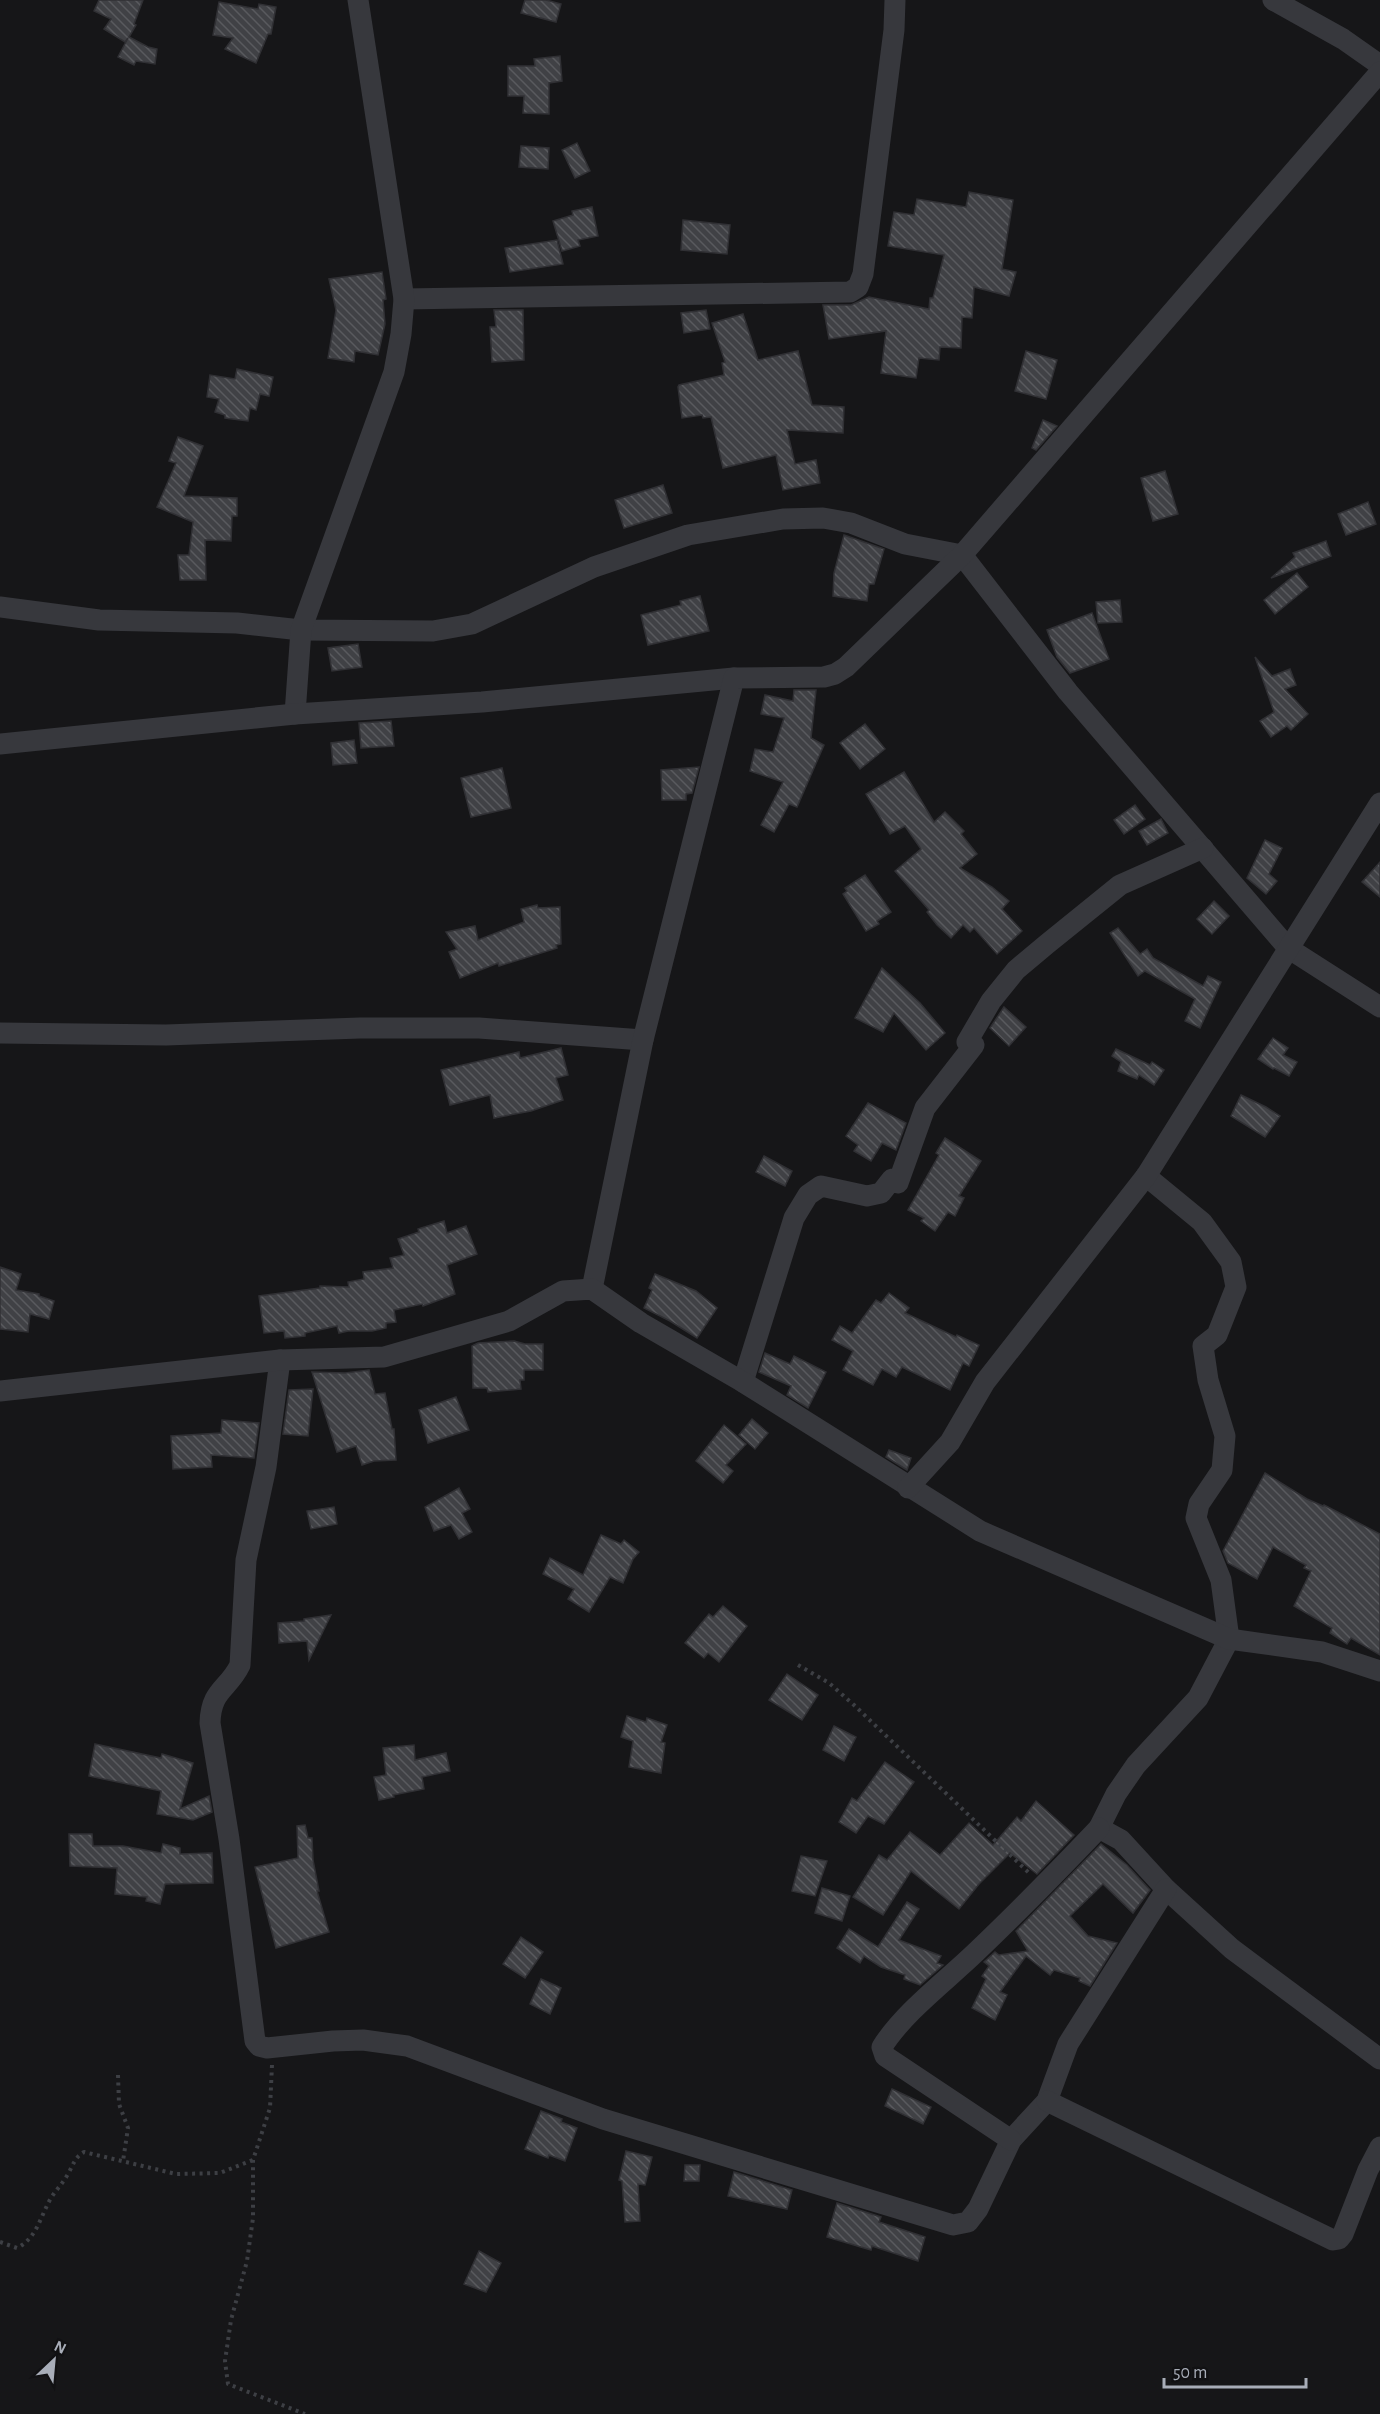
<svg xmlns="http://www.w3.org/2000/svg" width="1380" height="2414" viewBox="0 0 1380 2414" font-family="'Alegreya Sans',sans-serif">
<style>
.building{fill:url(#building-back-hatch);stroke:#303034;stroke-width:1.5}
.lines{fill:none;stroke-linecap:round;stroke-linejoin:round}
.path{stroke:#3d3f44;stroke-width:4;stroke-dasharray:3 4.5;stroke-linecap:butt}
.street{stroke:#37383d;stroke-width:21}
</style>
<defs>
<pattern id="building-back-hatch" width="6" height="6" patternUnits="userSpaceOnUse" patternTransform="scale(1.5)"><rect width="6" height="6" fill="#404145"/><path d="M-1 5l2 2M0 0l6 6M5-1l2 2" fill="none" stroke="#595a5e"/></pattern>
</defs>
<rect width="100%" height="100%" fill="#161618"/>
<g class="building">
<path d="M99,0h44l-9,24 2,1 -7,12 19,10 9,2 -2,15 -19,-3 -2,4 -16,-8 10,-19 -3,4 -21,-13 7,-10 -17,-8z"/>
<path d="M525,0h21l15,4 -5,18 -35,-9z"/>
<path d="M219,2l39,7 1,-5 17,3 -5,27h-3l-12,29 -31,-14 8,-11 -20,-3z"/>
<path d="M560,56l2,25 -13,2v31l-26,-1 1,-17h-16v-30h27l-1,-7z"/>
<path d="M577,143l13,28 -15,7 -13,-28z"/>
<path d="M521,146l28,2 -1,21 -29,-2z"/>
<path d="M969,192l44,8 -11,69 14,3 -7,24 -35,-9 -2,31 -10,-1 -1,31 -21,-1 -1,13 -20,-2 -3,20 -35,-5 5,-42 -57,8 -6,-34h28l18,-8 60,12 1,-11h3l11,-43 -56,-9 6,-34 20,3 3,-16 49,8z"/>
<path d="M592,207l6,29 -20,4 2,6 -18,5 -9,-30 20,-6 -1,-4z"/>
<path d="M683,220l47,5 -3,29 -46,-4z"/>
<path d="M557,240l6,24 -53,8 -5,-24z"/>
<path d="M382,272l4,27 -3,1 2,24 -7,31 -23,-4 -1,11 -26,-4 8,-48 -7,-31z"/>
<path d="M494,310h29l1,50 -32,2 -2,-35h6z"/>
<path d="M706,310l4,19 -26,4 -3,-20z"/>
<path d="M743,314l15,46 40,-9 14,54 32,2 -1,26 -56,-3 8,34 21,-4 4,23 -37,7 -7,-35 -53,13 -12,-51 -8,1 -1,-3 -20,3 -4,-31 1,-2 45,-10 -2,-12 3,-1 -13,-39z"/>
<path d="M1026,351l31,9 -11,39 -31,-8z"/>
<path d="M237,369l36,8 -4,19 -9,-2 -4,16 -6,-2 -2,13 -23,-3v-3l-10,-3 4,-13 -12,-2 3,-22 25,4z"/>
<path d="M1043,420l14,6 -21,24 -4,-2z"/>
<path d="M178,437l25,9 -19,50 53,2v18h-5l-1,25 -26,-1 1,40h-26l-2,-25h11l4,-33 -36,-15 19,-44 -7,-2z"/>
<path d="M1165,471l13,43 -25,7 -12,-43z"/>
<path d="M663,485l9,28 -48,15 -9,-28z"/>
<path d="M1368,502l8,22 -30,11 -8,-21z"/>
<path d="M844,535l40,14 -10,35h-5l-2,17 -34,-5 1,-23z"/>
<path d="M1326,541l5,15 -60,22 24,-21 -2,-4z"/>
<path d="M1297,573l11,14 -33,27 -11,-14z"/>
<path d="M700,596l9,35 -61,14 -7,-30 40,-10 -1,-4z"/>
<path d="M1120,600l2,22 -24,1 -2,-21z"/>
<path d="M1092,613l17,46 -39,14 -13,-16 -10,-27z"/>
<path d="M358,644l4,23 -30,4 -4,-23z"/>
<path d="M1255,657l17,19 18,-7 6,16 -11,4 23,25 -17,16 -4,-4 -16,11 -11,-16 14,-9z"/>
<path d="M794,690h22l-5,48 13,7 -27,62 -8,-3 -15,28 -13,-7 22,-43 -33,-11 5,-22 18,3 11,-34 -23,-4 4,-19 28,6z"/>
<path d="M391,721l3,25 -33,2 -2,-25z"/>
<path d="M865,724l20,25 -25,20 -20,-26z"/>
<path d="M354,740l3,23 -24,2 -2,-22z"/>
<path d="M699,767l-7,26 -6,1v6h-24l-1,-30z"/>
<path d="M502,768l9,40 -40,9 -10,-39z"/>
<path d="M904,772l30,50 11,-10 19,19 -3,3 16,20 -17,14 32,19 17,14 -7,8 20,22 -25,23 -23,-26 -4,4 -7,-7 -12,13 -14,-13 -10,-13 2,-2 -34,-39 26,-22 -16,-23 -15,8 -24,-40z"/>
<path d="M1135,805l10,14 -21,15 -10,-14z"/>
<path d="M1161,819l7,14 -21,12 -8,-14z"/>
<path d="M1265,840l17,8 -13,26 8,7 -11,13 -19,-16z"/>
<path d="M1380,862v35l-18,-15z"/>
<path d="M865,875l26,37 -14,9 2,3 -13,7 -23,-37 4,-3 -2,-3z"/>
<path d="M1214,901l15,15 -17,18 -15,-15z"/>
<path d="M537,905l1,3 22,-1 1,37 -5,1 1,3 -58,18 -1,-3 -38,15 -11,-26 8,-3 -11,-17 29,-6 3,14 46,-18 -3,-13z"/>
<path d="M1118,928l22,26 7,-5 6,9 50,28 5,-10 13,6 -21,46 -15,-7 10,-22 -50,-28 -7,5 -28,-43z"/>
<path d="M882,968l38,35 25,30 -19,17 -32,-37 -11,19 -28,-14z"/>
<path d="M1004,1007l22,20 -17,19 -19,-18z"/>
<path d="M1273,1038l15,10 -5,7 14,7 -8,14 -15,-8 -1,1 -15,-10z"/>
<path d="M561,1048l7,27 -12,3 7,22 -32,11 -37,7 -4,-23 -40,10 -9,-35 78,-18 1,6z"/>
<path d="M1116,1049l34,16 2,-3 12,8 -10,15 -15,-10 -2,4 -19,-8 3,-9 -9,-6z"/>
<path d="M1241,1095l25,12 14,9 -15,21 -34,-21z"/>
<path d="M868,1103l38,20 -10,27 -14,-7 -11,18 -17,-10 4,-6 -12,-9z"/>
<path d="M945,1138l36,23 -22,35 5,2 -9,18 -7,-4 -13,19 -14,-10 3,-3 -16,-8 31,-55 -3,-2z"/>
<path d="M764,1156l28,15 -7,15 -29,-14z"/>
<path d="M444,1221l3,12 19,-7 11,28 -30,11 8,29 -32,12 -1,-2 -28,6 2,12 -10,1v5l-14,3h-24l-9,2 -2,-7 -32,7v3l-20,2 -1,-7 -20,2 -5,-37 61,-8v-2l29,1 -1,-5 16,-3 -1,-7 30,-4 -3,-10 14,-3 -6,-16 21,-7 -1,-3z"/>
<path d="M0,1267l21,7 -5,16 23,4v2l15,5 -5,18 -19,-5 -2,18 -28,-3z"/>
<path d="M655,1274l41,17 21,17 -20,30 -27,-17 -26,-13 8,-18 -3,-2z"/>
<path d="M889,1293l20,15 -4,5 51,24 1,-2 22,10 -10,21 -6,-3 -13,27 -48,-23 -6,10 -14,-8 -9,16 -30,-15 10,-19 -21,-11 8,-14 12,7 24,-33 5,3z"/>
<path d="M514,1341l11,3h18v26h-19v10h-4l1,9 -33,3 -1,-4h-14l-1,-42 6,-3z"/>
<path d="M765,1353l25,11 4,-8 32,16 -18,36 -21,-13 4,-9 -32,-14z"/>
<path d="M369,1370l6,24 10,-1 7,36h2l2,31 -22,1 -12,4 -6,-19 -19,6 -25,-80 33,1z"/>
<path d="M313,1389l-5,47 -25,-2 6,-44z"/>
<path d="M456,1397l13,33 -41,13 -9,-33z"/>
<path d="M752,1419l16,14 -13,16 -16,-14z"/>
<path d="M222,1420l37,3 -5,35 -43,-3 1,12 -39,2 -2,-33 50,-3z"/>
<path d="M724,1425l22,19 -20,21 7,6 -10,12 -27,-22z"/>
<path d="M889,1450l22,8 -4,12 -21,-13z"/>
<path d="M1265,1473l42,26 16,7 1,-1 56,29v121l-29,-17 -4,6 -17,-11 2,-5 -38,-22 17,-35 -7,-3 2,-3 -33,-18 -16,32 -29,-16 -5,-12z"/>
<path d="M459,1488l11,21 -8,4 10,19 -13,7 -8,-14 -17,6 -9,-24z"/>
<path d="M334,1507l3,17 -26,5 -4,-18z"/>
<path d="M601,1535l20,9 3,-4 15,12 -6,7 -10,24 -13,-6 -21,35 -21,-13 6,-10 -31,-15 7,-16 33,17z"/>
<path d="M723,1606l24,20 -28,36 -11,-9 -4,5 -19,-15 24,-29 4,3z"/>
<path d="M331,1615l-22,45 -2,-19 -28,2 -1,-20 26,-2v-2z"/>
<path d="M787,1674l31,21 -16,25 -33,-20z"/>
<path d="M627,1716l19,6 1,-4 20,7 -6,17 4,1 -4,30 -32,-6 4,-26 -12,-4z"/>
<path d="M834,1726l22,11 -12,24 -21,-11z"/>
<path d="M95,1744l66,14 1,-4 31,9 -13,46 29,-13 3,16 -19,8 -36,-6 4,-23 -72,-15z"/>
<path d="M414,1745l1,15 31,-7 4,18 -28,6 2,12 -31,6 1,2 -15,3 -5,-23 12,-2 -3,-27z"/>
<path d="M885,1762l29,20 -30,42 -16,-8 -12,17 -17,-11 13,-24 5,3z"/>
<path d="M1036,1801l38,34 -37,39 -27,-21 -31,31 -20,25 -48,-38 -28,44 -30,-18 26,-42 8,5 23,-28 30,23 29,-32 24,22 24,-28 4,4z"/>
<path d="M305,1825l3,13h4l1,22 6,31h-2l12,41 -53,16 -21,-81 43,-9 -1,-32z"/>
<path d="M69,1834h23l1,12h30l38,7 2,-9 17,4v6l32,-1 1,30 -48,1 -5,20 -14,-3 1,-4 -32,-3 2,-26 -47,-2z"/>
<path d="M1101,1844l26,21 23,25 -17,23 -30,-29 -33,32 18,20 29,7 -27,43 -11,-5 1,-3 -26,-8 -4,5 -24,-19 -26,36 7,3 -12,25 -23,-12 14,-29 -4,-3 7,-10 -5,-4 11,-10 4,3 29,-4 -12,-20z"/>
<path d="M801,1856l26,5 -12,35 -23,-5z"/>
<path d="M822,1888l28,8 -8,25 -27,-8z"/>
<path d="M907,1902l12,7 -20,31 42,16 -4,7 6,2 -23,20 -16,-6 1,-4 -24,-8 -17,-11 -4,7 -23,-15 12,-19 29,18z"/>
<path d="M521,1937l22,15 -18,26 -22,-14z"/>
<path d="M541,1979l20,9 -11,26 -20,-10z"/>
<path d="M892,2089l39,18 -8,17 -38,-18z"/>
<path d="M541,2111l21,8 -1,3 16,6 -12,33 -16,-6 -1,3 -23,-9z"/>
<path d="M626,2151l26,6 -7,28 -7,-1 2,37 -15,1 -3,-41 -3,-1z"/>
<path d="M685,2165h15l-1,16h-15z"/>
<path d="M734,2172l58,18 -5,19 -59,-13z"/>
<path d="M837,2203l44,14 -2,5 46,15 -7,24 -46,-15 -1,4 -44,-13z"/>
<path d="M479,2251l22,12 -15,29 -22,-8z"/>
</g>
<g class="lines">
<g class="path">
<path d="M798,1665l31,18 25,22 175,168"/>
<path d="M272,2065l-2,43 -17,52v58l-6,43 -16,59 -6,41 3,23 77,30"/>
<path d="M118,2075l1,29 9,24 -5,33"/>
<path d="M0,2242l17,6c20,-10 23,-31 34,-50 5,-8 12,-15 17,-24 5,-9 7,-17 16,-22l92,22 44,-1 33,-13"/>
</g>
<g class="street">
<path d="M1273,0l70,39 37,26"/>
<path d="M404,299l446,-7 8,-5 5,-13 31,-244 1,-30"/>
<path d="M0,607l99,13 138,3 64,7 132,1 39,-7 122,-57 94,-32 95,-16 40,-1 28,5 54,21 57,11 106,137 220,256 92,59"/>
<path d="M295,714l6,-84 93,-258 7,-38 3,-35 -46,-299"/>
<path d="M0,744l295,-30 187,-12 252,-24"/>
<path d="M0,1033l166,2 194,-7h119l164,12"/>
<path d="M1146,1176l56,46 29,40 5,25 -19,48 -14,11 5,34 17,56 -3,34 -23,34 -3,14 25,62 8,59 -31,59 -62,67 -20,29 -17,34 22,12 45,49 66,60 148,110"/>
<path d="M592,1289l51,-249 91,-362 90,-1 11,-3 11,-7 116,-112 418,-483"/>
<path d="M280,1360l-14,107 -20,93 -6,105c-12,25 -29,24 -30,58l19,116 26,202 4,5 8,2 66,-7 30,-1 44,6 196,73 350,106 15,-3 10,-13 33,-69 36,-39 21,-57 98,-155"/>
<path d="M743,1382l51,-164 14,-23 13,-9 46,10 14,-3 11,-14 6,4 27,-75 49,-63 -7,-3 24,-41 25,-31 31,-26 73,-59 83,-37"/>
<path d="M0,1391l280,-31 104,-3 125,-36 54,-30 29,-2 49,34 102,59 237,149 249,108 93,13 58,19"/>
<path d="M908,1488l42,-46 35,-60 161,-206 234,-373"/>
<path d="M1047,2101l286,139 6,-1 4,-5 25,-64 12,-23"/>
<path d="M1011,2140l-126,-84 -3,-9c22,-35 64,-66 94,-95 42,-40 83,-82 123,-124"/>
</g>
</g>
<g transform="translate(54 2360) rotate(26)" stroke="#111113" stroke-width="4.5" paint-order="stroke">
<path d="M0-4.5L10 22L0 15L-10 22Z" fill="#a8adb8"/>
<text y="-9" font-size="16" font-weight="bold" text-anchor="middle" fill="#a8adb8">N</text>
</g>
<path d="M1164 2378v9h142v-9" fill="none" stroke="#a8adb8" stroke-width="3"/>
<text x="1173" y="2378" font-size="18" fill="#a8adb8" stroke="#111113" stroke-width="4.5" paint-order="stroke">50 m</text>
</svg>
